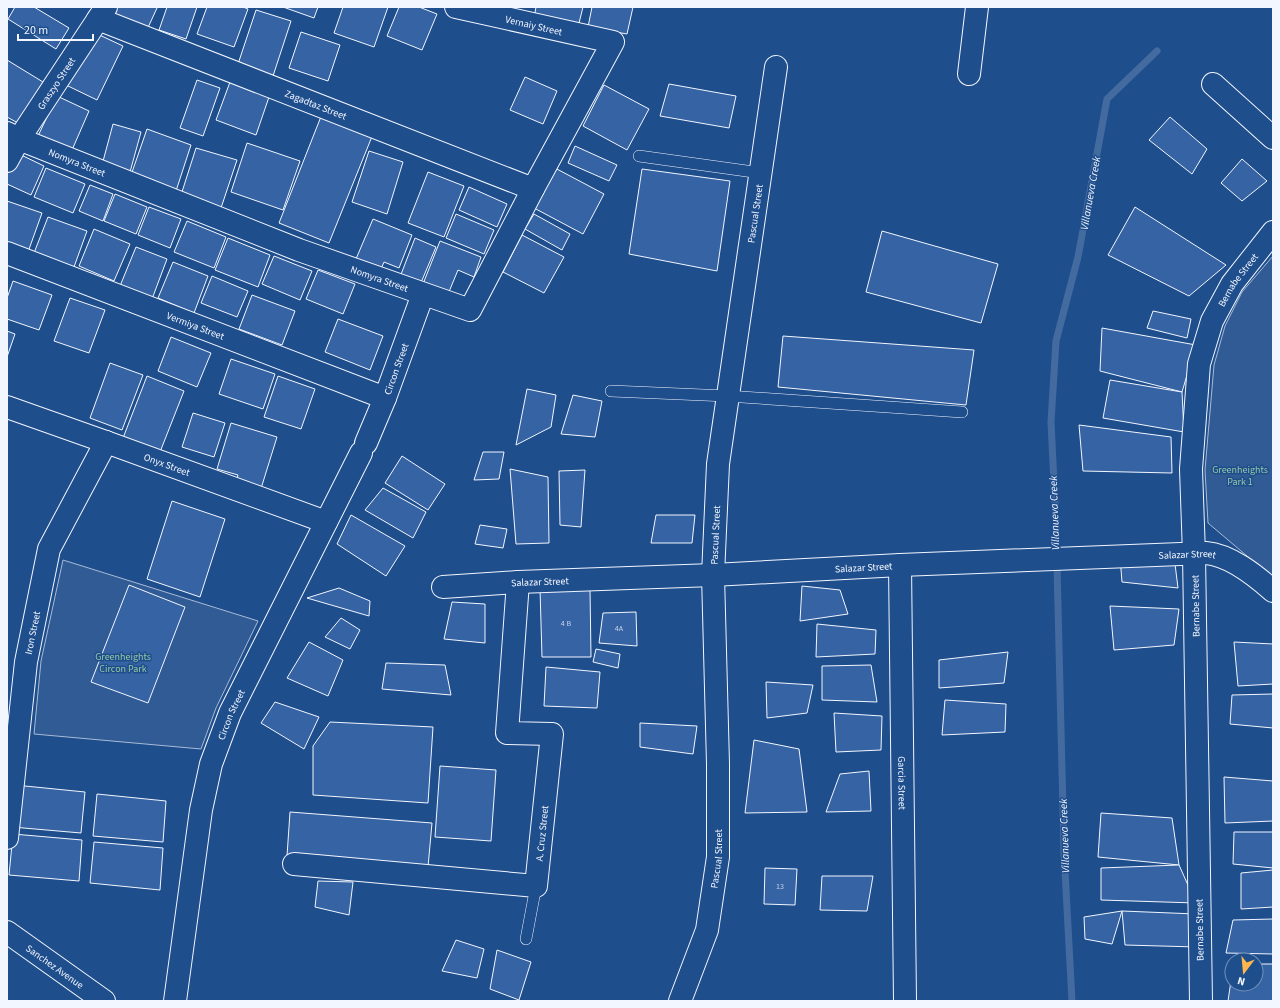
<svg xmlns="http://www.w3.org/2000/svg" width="1280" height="1008" viewBox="0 0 1280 1008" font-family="'Source Sans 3',sans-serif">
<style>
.green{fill:#305b95;stroke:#a8bbd7}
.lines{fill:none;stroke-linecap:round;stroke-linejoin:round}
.stream{stroke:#446ba0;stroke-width:7}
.building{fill:#3563a3;stroke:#f2f6ff}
.lane-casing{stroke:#f2f6ff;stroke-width:12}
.street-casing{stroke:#f2f6ff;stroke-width:24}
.secondary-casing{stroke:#f2f6ff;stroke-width:24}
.lane{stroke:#1f4e8c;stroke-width:11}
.street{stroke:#1f4e8c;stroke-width:22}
.secondary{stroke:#1f4e8c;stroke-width:22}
.labels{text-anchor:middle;stroke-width:3;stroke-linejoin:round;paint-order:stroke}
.number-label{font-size:8px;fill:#c3d1e8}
.street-label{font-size:10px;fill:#f2f6ff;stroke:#1f4e8c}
.park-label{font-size:10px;fill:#97c8a6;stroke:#1f4e8c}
.water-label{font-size:11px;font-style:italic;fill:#f2f6ff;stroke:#1f4e8c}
</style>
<rect width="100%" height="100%" fill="#1f4e8c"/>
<g class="green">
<path d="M1273,256v322l-65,-55 -3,-53 9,-105 11,-39 17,-34z"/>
<path d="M63,560l195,61 -42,87 -15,41 -167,-15 7,-73z"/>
</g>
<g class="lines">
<path class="stream" d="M1072,1001l-8,-149 -8,-328 -5,-102 5,-81 22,-84 29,-158 50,-48"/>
</g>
<g class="building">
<path d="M15,7h19l35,21 -13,21 -48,-30z"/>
<path d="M110,7h45l2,1 -12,26 -39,-17z"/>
<path d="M167,7h30l-11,32 -27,-9z"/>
<path d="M207,7h36l5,2 -14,38 -37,-13z"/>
<path d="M283,7h35l-4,11z"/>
<path d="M343,7h45l-14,40 -40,-14z"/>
<path d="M399,7h20l18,7 -15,36 -35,-14z"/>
<path d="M536,7h47l-5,20 -44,-9z"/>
<path d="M592,7h41l-6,27 -39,-7z"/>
<path d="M256,10l35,11 -18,55 -35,-12z"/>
<path d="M91,31l32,15 -26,54 -31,-15z"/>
<path d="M301,32l39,13 -12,36 -39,-13z"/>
<path d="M7,60l36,22 -25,41 -11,-6z"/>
<path d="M525,77l32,14 -14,33 -33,-14z"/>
<path d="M197,80l23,8 -17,48 -23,-8z"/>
<path d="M230,82l39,15 -13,38 -40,-15z"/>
<path d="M669,84l67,12 -7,32 -69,-12z"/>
<path d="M604,85l45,24 -22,41 -44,-24z"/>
<path d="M57,96l32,15 -17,39 -34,-14z"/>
<path d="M322,114l51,20 -44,109 -50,-20z"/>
<path d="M1170,117l37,32 -15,25 -43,-34z"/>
<path d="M113,124l28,8 -11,40 -28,-7z"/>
<path d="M147,129l44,16 -16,49 -45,-16z"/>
<path d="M247,143l53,18 -17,49 -52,-18z"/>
<path d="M575,146l42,19 -8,16 -41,-18z"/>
<path d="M196,148l41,12 -16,48 -40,-13z"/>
<path d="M369,151l34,11 -16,52 -35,-12z"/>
<path d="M17,153l27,13 -13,29 -24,-11v-11z"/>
<path d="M1242,159l25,22 -25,20 -21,-18z"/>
<path d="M46,168l39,16 -12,29 -39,-16z"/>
<path d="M555,168l49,26 -21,40 -49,-26z"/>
<path d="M642,169l88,12 -13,90 -88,-17z"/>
<path d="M428,172l36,14 -20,51 -36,-14z"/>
<path d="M90,185l23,9 -10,27 -24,-10z"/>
<path d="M469,187l38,17 -10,23 -38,-17z"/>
<path d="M115,194l32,13 -11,27 -32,-13z"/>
<path d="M7,201l35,12 -14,39 -21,-7z"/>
<path d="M149,207l32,12 -11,29 -32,-13z"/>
<path d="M1135,207l91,58 -37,31 -81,-41z"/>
<path d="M456,214l38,16 -10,24 -38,-16z"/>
<path d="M534,214l36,20 -8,16 -37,-21z"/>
<path d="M48,217l39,14 -13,36 -40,-14z"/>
<path d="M373,219l39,16 -13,33 -15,-6 -6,14 -25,-10z"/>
<path d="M187,221l39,16 -12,31 -40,-16z"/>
<path d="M94,229l36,15 -16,37 -35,-15z"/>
<path d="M882,231l116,33 -17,59 -115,-31z"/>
<path d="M522,235l42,22 -20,36 -41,-21z"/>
<path d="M228,238l42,17 -12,32 -43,-17z"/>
<path d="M415,238l21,9 -16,38 -20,-8z"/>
<path d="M440,241l41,16 -7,20 -16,-7 -12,29 -25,-10z"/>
<path d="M136,247l31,12 -15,40 -32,-13z"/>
<path d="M274,256l38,15 -12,29 -38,-16z"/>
<path d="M173,262l35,14 -14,37 -36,-15z"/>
<path d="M318,270l37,14 -12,30 -37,-15z"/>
<path d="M212,276l36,15 -11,26 -36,-14z"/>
<path d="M13,281l39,14 -13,35 -32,-11v-21z"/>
<path d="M252,295l43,16 -13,34 -43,-16z"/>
<path d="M70,298l35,12 -16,43 -35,-12z"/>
<path d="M1153,311l38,8 -4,19 -40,-10z"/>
<path d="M338,319l45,17 -13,34 -45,-18z"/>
<path d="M1102,328l94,17 -14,47 -82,-21z"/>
<path d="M7,331l8,3 -8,23z"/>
<path d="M783,336l191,14 -8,55 -188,-18z"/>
<path d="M171,337l40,16 -14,34 -39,-16z"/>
<path d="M231,359l44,15 -12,35 -44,-15z"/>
<path d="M110,363l33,12 -21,55 -32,-12z"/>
<path d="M147,376l37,15 -24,61 -37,-14z"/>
<path d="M278,376l37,13 -14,40 -37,-12z"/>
<path d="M1110,380l72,12 2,40 -81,-14z"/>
<path d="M527,389l29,6 -5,32 -35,18z"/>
<path d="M573,395l29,6 -7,36 -34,-3z"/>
<path d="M193,413l32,10 -11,34 -32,-10z"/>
<path d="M231,423l46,14 -18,58 -25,-7 4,-13 -21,-6z"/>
<path d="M1079,425l92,12 1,36 -89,-2z"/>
<path d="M483,452h21l-5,27 -25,1z"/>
<path d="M402,456l43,28 -17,26 -43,-27z"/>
<path d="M510,469l38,8 1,66 -33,1z"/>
<path d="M585,470l-4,57 -21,-2 -1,-54z"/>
<path d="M383,488l43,24 -13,26 -48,-28z"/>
<path d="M172,501l53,18 -25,78 -53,-18z"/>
<path d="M351,515l54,31 -19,30 -49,-32z"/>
<path d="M656,515h39l-3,28h-41z"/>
<path d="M480,525l27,4 -4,19 -28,-4z"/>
<path d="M1174,556l4,32 -56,-6 -2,-25z"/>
<path d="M129,585l56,22 -37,96 -57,-21z"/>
<path d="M802,586l38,4 8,24 -48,7z"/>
<path d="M339,588l31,13 -1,15 -62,-18z"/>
<path d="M540,589h50l1,68h-49z"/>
<path d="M452,602l33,2v39l-41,-4z"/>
<path d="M1110,606l69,3 -5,36 -60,5z"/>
<path d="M636,612l1,34 -38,-3 4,-30z"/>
<path d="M341,618l19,12 -10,19 -25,-12z"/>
<path d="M817,624l59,6 -1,24 -59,3z"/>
<path d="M309,642l34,18 -15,36 -41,-18z"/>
<path d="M1234,642l39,2v40l-35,2z"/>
<path d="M596,649l24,5 -2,14 -25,-6z"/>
<path d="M1008,652l-4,31 -65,5v-28z"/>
<path d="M386,663l59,2 6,30 -69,-6z"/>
<path d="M871,665l6,37 -55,-2v-34z"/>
<path d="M546,667l54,5 -3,36 -53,-2z"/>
<path d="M766,682l47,3 -6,28 -40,5z"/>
<path d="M1273,694v34l-43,-4 2,-29z"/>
<path d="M945,700l61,4 -1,28 -63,3z"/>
<path d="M275,702l44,15 -15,32 -43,-26z"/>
<path d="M834,713l48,3 -1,34 -45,2z"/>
<path d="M330,722l103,5 -5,76 -115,-8v-49z"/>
<path d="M640,723l57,3 -4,28 -53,-7z"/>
<path d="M754,740l45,9 8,63 -62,1z"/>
<path d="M440,766l56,4 -5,71 -56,-4z"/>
<path d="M869,771l2,40 -45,1 14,-38z"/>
<path d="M1224,777l49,4v40l-48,2z"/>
<path d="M15,785l70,7 -4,41 -69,-6z"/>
<path d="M97,794l69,7 -3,41 -70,-6z"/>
<path d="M290,812l142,11 -4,44 -141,-11z"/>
<path d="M1101,813l71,5 7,47 -81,-8z"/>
<path d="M1234,832h39v36l-40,-4z"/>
<path d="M13,834l69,6 -3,41 -70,-6z"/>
<path d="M94,842l69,6 -3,42 -70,-7z"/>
<path d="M1179,865l17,38 -95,-3v-32z"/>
<path d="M765,868l32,1 -2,36 -31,-1z"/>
<path d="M1273,870v37l-32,2v-36z"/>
<path d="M822,876h51l-6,35 -47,-1z"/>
<path d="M318,881l35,1 -4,33 -34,-8z"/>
<path d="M1122,911l74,3 1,33 -72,-2z"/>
<path d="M1122,911l-10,33 -27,-5 -1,-22z"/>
<path d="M1273,919v35l-47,-1 7,-33z"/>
<path d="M456,940l28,9 -7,29 -35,-7z"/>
<path d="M497,950l34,12 -12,38 -29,-11z"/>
<path d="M1256,964h17v37h-45l4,-27v10h24z"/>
</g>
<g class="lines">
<defs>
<g id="lane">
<path d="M639,156l122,17"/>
<path d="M611,391l116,5 235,16"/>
<path d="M526,939l10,-53"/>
</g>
<g id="street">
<path id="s1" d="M98,19l435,170"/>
<path d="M969,74l8,-67"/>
<path d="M1213,84l60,54"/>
<path id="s2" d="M7,133l12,6 280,111 171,60 63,-121 80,-147 -157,-35"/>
<path id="s3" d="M7,161l12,-22 87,-132"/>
<path id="s4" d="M7,253l378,145"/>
<path id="s5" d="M7,407l99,35 220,80"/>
<path id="s6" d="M366,443l19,-45 38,-104"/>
<path id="s7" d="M900,565l5,436"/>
<path id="s8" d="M443,587l75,-5 195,-7 187,-10 306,-12c24,2 49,22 67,38"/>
<path id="s9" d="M7,838l19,-176 23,-113 57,-107"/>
<path id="s10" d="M294,864l242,22 16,-152 -45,-1 11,-151"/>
<path id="s11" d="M175,1001l26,-191 10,-46 19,-51 131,-260"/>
<path id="s12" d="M680,1001l27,-71 11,-73v-93l-5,-189 5,-111 58,-397"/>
<path id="s13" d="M1201,1001l-7,-447 -3,-85 8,-105 13,-43 20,-37 41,-52"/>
</g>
<g id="secondary">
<path id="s14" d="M7,932l97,69"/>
</g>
</defs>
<use href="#lane" class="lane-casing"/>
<use href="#street" class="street-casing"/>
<use href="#secondary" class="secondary-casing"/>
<use href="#lane" class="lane"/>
<use href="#street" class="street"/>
<use href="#secondary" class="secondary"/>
</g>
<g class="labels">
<g class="number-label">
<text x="566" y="626">4 B</text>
<text x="619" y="631">4A</text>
<text x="780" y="889">13</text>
</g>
<g class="street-label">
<text transform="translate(534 25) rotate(13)" y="4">Vernaiy Street</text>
<text dy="4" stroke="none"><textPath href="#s3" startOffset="92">Graszyo Street</textPath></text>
<text dy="4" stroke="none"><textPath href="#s1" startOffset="234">Zagadtaz Street</textPath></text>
<text dy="4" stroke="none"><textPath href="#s2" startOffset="76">Nomyra Street</textPath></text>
<text dy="4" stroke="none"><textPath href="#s12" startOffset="796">Pascual Street</textPath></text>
<text dy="4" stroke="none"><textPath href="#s2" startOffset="400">Nomyra Street</textPath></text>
<text dy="4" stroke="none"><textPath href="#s13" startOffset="731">Bernabe Street</textPath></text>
<text dy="4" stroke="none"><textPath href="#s4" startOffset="202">Vermiya Street</textPath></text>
<text dy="4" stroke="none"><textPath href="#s6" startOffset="80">Circon Street</textPath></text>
<text dy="4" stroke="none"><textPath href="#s5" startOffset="170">Onyx Street</textPath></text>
<text dy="4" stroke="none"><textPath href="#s12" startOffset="472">Pascual Street</textPath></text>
<text dy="4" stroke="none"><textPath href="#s8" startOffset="745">Salazar Street</textPath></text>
<text dy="4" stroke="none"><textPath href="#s8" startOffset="421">Salazar Street</textPath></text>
<text dy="4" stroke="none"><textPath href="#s8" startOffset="97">Salazar Street</textPath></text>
<text transform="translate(1195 606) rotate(-91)" y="4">Bernabe Street</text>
<text dy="4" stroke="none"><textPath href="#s9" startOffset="207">Iron Street</textPath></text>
<text dy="4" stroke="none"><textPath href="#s11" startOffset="293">Circon Street</textPath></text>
<text dy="4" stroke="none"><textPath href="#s7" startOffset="218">Garcia Street</textPath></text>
<text dy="4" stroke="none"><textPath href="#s10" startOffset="296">A. Cruz Street</textPath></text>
<text dy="4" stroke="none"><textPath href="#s12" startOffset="148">Pascual Street</textPath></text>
<text transform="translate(1199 930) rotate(-91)" y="4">Bernabe Street</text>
<text dy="4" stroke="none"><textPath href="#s14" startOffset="59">Sanchez Avenue</textPath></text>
</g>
<g class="park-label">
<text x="1240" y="473">Greenheights<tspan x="1240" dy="12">Park 1</tspan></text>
<text x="123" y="660">Greenheights<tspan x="123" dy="12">Circon Park</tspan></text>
</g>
<g class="water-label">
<text transform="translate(1090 193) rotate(-80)" y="4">Villanueva Creek</text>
<text transform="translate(1054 513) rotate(-92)" y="4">Villanueva Creek</text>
<text transform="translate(1064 836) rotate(-92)" y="4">Villanueva Creek</text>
</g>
</g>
<rect width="1280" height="1008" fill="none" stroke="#f2f6ff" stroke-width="16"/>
<g transform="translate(1244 972) rotate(196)"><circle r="19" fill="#1f4e8c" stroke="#7391ba"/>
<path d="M0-3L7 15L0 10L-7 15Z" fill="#ffb74d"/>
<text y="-6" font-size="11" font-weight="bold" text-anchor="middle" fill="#f2f6ff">N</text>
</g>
<path d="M18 34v6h75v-6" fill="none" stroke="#f2f6ff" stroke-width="2"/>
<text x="24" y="34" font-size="12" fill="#f2f6ff" stroke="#1f4e8c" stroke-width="3" paint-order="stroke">20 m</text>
</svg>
